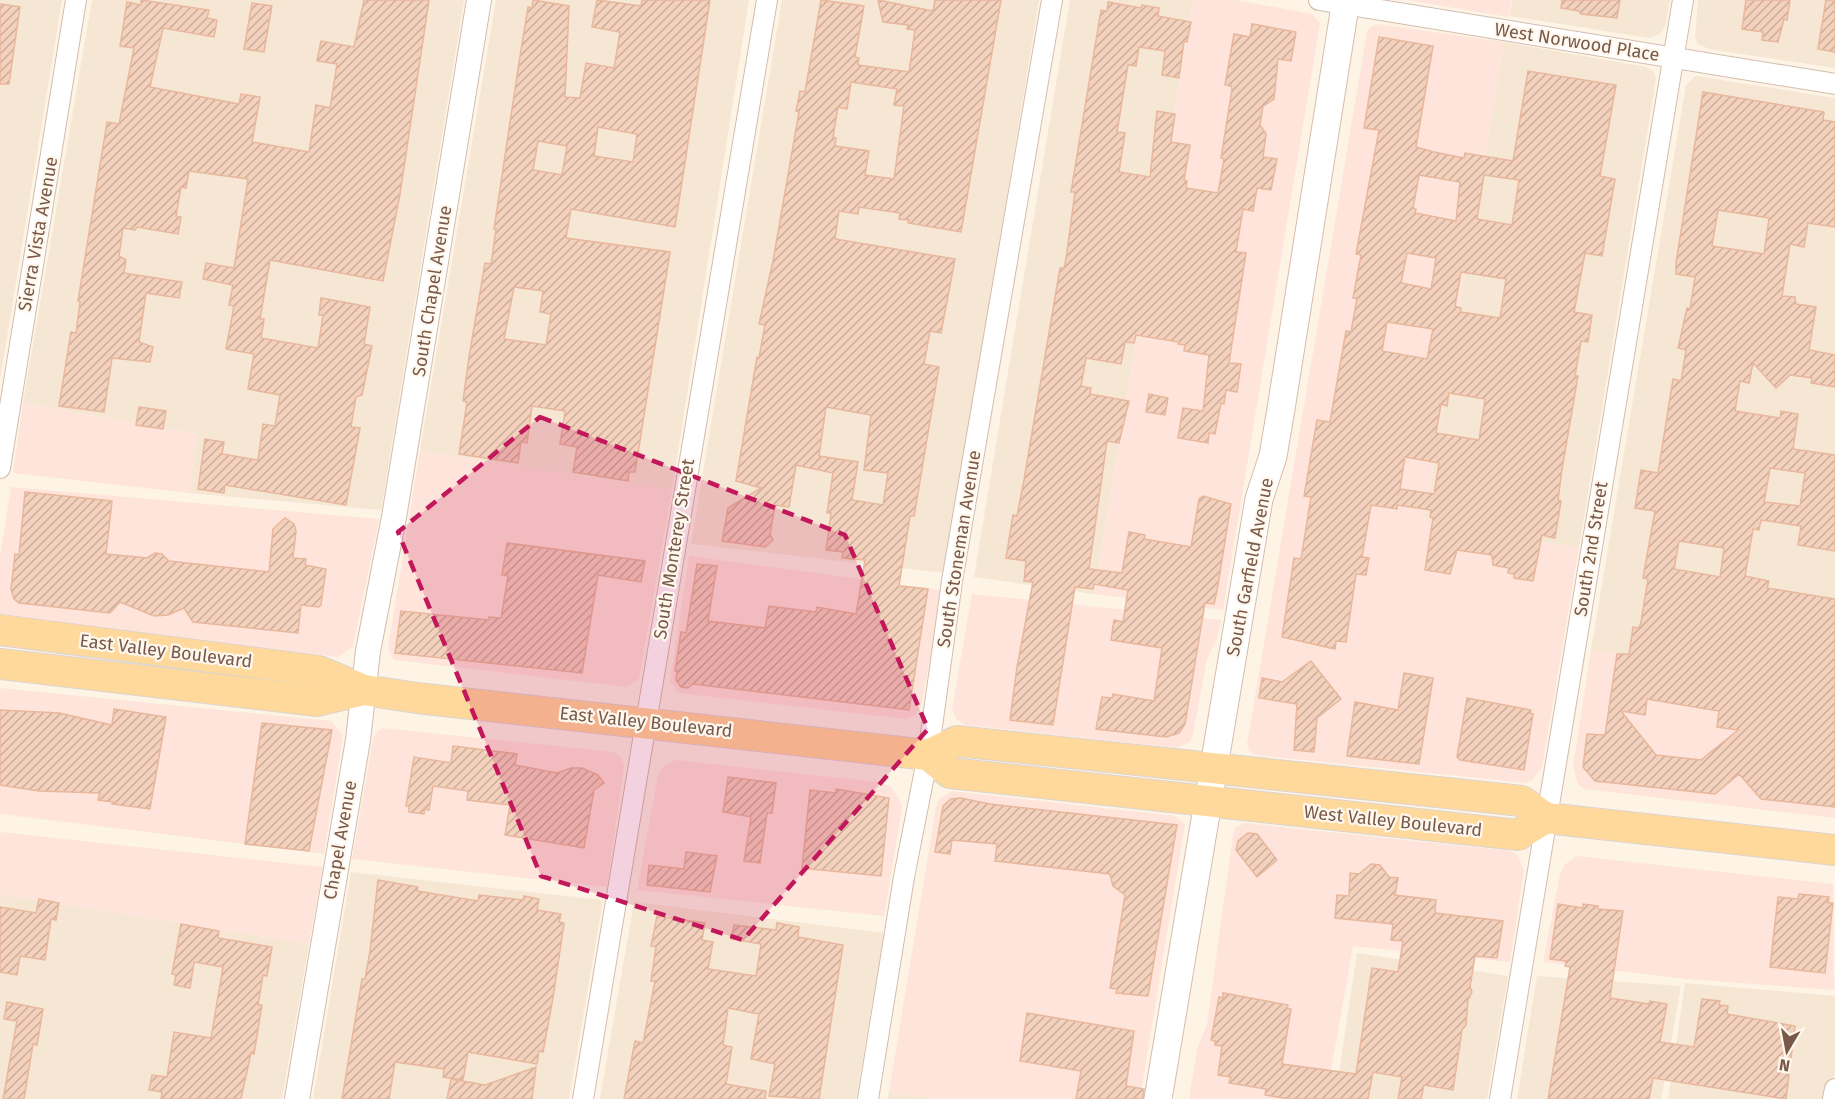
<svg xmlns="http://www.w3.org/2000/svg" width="1835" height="1099" viewBox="0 0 1835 1099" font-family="'Fira Sans',sans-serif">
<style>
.residential{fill:#f6e6d4}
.commercial{fill:#fee4da}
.building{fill:url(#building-hatch);stroke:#e8b79c;stroke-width:1.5;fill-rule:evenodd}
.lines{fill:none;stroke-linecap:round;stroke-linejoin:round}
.minor-casing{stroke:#d3bdae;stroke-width:22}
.tertiary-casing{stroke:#d3bdae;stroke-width:26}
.secondary-casing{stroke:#d6bdab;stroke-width:29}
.primary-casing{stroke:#dcd4d0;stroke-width:32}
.minor{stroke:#fff;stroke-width:20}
.tertiary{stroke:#fff;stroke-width:24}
.secondary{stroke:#fff;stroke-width:27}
.primary{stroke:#ffd89c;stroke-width:30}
.marked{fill:#c2185b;fill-opacity:0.2;stroke:#c2185b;stroke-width:4.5;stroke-dasharray:12 8;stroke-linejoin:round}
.labels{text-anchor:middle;stroke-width:4.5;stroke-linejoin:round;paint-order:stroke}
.street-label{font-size:18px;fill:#795949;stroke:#fff8ee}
</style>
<defs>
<pattern id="building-hatch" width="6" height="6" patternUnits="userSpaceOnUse" patternTransform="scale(1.5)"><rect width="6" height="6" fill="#f4d1bc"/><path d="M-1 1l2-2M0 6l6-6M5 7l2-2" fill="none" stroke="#caad9b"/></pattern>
</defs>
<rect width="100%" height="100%" fill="#fdf4e6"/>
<g class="residential">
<path d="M0,0h62l-62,380z"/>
<path d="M92,0h372l-83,510 -192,-17 8,-59 -174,-31z"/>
<path d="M496,0h253l-77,490 -252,-39z"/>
<path d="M782,0h257l-94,573 -254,-29z"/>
<path d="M1070,0h123l-99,594 -120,-17z"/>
<path d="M1512,0h158l-5,26 -5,8 -10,4 -141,-22z"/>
<path d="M1698,0h137v68l-126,-19 -11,-5 -3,-6z"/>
<path d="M1504,42l142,25 8,5 2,7 -77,469 -155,-27z"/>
<path d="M1696,76l139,22v587l-244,-35 95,-565z"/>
<path d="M351,872l252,28 -34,199h-256z"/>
<path d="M0,894l309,50 -27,155h-282z"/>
<path d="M634,902l250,31 -28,166h-256z"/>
<path d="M1357,953l151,23 -21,123h-152z"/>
<path d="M1537,976l144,10 -20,113h-144z"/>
<path d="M1685,983l150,13v75l-6,28h-161z"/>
<path d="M889,1092l47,7h-49z"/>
</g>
<g class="commercial">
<path d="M1193,0h42l77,14 8,9 -97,587 -129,-16z"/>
<path d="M1407,0h104l-3,17z"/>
<path d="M1377,24l127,18 -80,479 155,27 -37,219 -9,13 -8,3 -270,-28 -6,-4 -2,-7 120,-712 3,-5z"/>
<path d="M23,403l174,31 -8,59 -176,-20z"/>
<path d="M420,451l252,39 -33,189 -11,8 -234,-27 -6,-12z"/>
<path d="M11,487l368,32 -26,127 -14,11 -331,-38 -8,-4v-58z"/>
<path d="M689,556l253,34 -21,117 -6,8 -8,4 -229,-26 -8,-12z"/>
<path d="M972,594l249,26 -4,19 -10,20 -14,75 -3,8 -14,6 -211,-23 -9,-6 -4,-10z"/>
<path d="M1591,650l244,35v133l-251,-29 -6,-5 -5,-17z"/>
<path d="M0,688l331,33 12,14 -19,119 -324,-40z"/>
<path d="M383,728l231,24 7,5 3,9 -17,121 -255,-28 21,-120 4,-7z"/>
<path d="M675,760l204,22 12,5 8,11 3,9 -18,109 -247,-26 21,-115 7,-10z"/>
<path d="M952,791l223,25 10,8 -45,275h-204l-47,-7 47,-285 3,-8z"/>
<path d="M1245,823l266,28 7,5 6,14 -14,92 -157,-16 -27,153h-137l8,-50 10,-25 26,-189 2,-7z"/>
<path d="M0,832l323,35 -14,77 -309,-50z"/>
<path d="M1577,856l256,28 1,106 -148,-11 -143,-17 17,-88 4,-9z"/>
</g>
<g class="building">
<path d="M141,0l68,10 -2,8 10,2 -3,17 -51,-9 -13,59 89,17 2,-10 19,3 -8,45 57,10 7,-47 14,3 7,-44 -20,-3 4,-20 33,6 10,-47h65l-29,194 -17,87 -113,-21 -10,59h4l-3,19 57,10 5,-33h-4l2,-17 49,9 -6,37 8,2 -10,49 -6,2 -5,30 9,1 -14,77 -121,-20 -1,8 -26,-4 7,-50 19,3 -2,12 36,6 5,-36 12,2 5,-31 -32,-6 6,-35 -28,-5 8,-43 -5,-1 4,-20 -30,-6 3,-16 28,5 14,-89 -59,-8 -3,17 -5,-1 -5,29 5,1 -3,17 -41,-7 -2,3 -12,-2 -4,28 7,4 -2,13 58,9 -3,16 -33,-5 -7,49 14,5 -3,15 -38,-4 -8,54 -45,-6 12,-74 5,1 4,-31 -2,-1 29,-179 12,2 15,-76 -14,-2 7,-44 14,3z"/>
<path d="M533,0l36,6 -4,91 15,1 6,-35 28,5 6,-36 -28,-5 5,-27 44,6 1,-6h68l-35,227 -104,-18 -5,29 104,14 -35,220h-6l-1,9 -55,-9 4,-25 -17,-3 5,-33 -33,-5 -5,37 -6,-1 -3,21 -59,-9 8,-52 -4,-1 6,-44 16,-94 6,1 5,-35h-2l24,-160 10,-62 4,1zM598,127l39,7 -4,28 -39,-6zM538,141l29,5 -5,29 -29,-5zM514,287l29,4 -3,21 11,2 -5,31 -42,-6z"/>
<path d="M821,0l43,6 -9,51 4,1 -1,7 51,7 6,-42 -8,-1 1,-4 -25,-3 -5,-22 55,11 2,-11h66l-40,232 -53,-9 1,-3 -10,-1 1,-6 -41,-6 -1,7 -19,-3 -4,28 120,20 -14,74 -11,-2 -6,33 15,3 -23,138 -2,11h-4l-11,70 29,3 -19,121 -216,-26 -5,4 -7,-1 -5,-7 1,-9h-2l6,-39 5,1 11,-69 20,2 -9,55 57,7 4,-22 47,6 1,-5 39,7 9,-54 -23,-2 1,-6 -17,-2 5,-37h-4l6,-40 -37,-8 -7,42 -14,-2 -5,30 3,5 -8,7 -43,-6 6,-33 33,-20 -25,-7 21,-124 2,1 6,-33 -6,-1 14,-63 26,-149 -3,-1 4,-20 5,1zM851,82l46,7 -3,16 10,1 -10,73 -29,-4 4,-24 -34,-5 1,-8 -3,-1 5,-30 9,2zM826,407l45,8 -7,55 24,3 -5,32 -31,-5 6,-38 -39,-6z"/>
<path d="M1562,0h58l-3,18 -36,-4 -2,-3 -18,-3z"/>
<path d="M1746,0h44l-3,20 -3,-1 -6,23 -16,-2 1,-8 -21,-3z"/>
<path d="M1826,0h9v52l-17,-3z"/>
<path d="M1108,2l33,6 1,-3 17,3 -1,8 33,6 -4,20 -3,-1 -5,37 -17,-3 3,-24 -26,-4 -3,19 -8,-1 -11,67 8,1 -6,39 31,5 7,-66 18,3 -4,28 19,3 -6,35 3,1 -1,7 32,5 6,-34 -3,-1 11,-69 -1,-3 -6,-1 9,-51 16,3 2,-13 44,8 -5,29 -13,-2 -4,40 -11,7 -3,19 6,9 -3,23 14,2 -6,31 -14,-2 -4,23 -10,-2 -7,43 10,1 -17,110 12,1 -4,28 -11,-2 -2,14 -3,-1 -6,31 -6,-1 -1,10 -30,-5 5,-30 20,3 6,-56 -25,-4 1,-6 -7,-1 1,-2 -43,-7 -2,8 -9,-1 -4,22 -35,-6 -5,28 10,2 -1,6 39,7 -10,42 -12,-2 -18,128 33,4 7,-41 16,3 -1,4 47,8 8,-48 4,-3 28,8 -14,87 -3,13 -9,-1 -20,121 -6,9 -13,4 -70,-8 6,-32 10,1 1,-4 41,7 8,-53 -51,-8 3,-20 9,2 5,-32 -34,-6 -1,5 -18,-2 -22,138 -43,-5 7,-53 16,-85 -9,-1 2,-20 -20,-3 7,-43 4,1 7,-36 36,-212h4l2,-9 9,-67h-4l30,-182 6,1z"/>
<path d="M252,3l20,3 -8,46 -20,-3z"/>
<path d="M0,4l20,3 -11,77h-9z"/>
<path d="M1379,37l54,9 -17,101 18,5 30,6 1,-5 48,8 15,-90 88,14 -16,91 15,3 -13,77 -17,-3 -11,59 18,3 -4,27 -7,-1 -6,35h3l-16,93 -4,31 3,1 -6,37 -13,-3 -9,46 -19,-3v-4l-6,-1 1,-5 -16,-3 -1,-10 -35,-5 -7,24 -25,-4 8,-52 -3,-1 1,-7 -34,-5v4l-26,-4 -9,52 7,1 -3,17 -10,-1 -10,68 -10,-1 -1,8 -53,-12 12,-79 7,1 10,-62 -7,-1 13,-76 13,2 16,-91 5,1 6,-34h-4l8,-43 -5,-1 23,-124 -15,-2zM1419,175l41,7 -4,39 -41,-8 1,-4 -3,-1zM1484,175l35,5 -7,45 -35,-6zM1407,253l29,5 -5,31 -30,-6zM1461,272l45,7 -6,39 -39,-6v-4l-6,-2zM1387,322l46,7 -6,30 -45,-8zM1449,393l36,6 -6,41 -43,-7 5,-29 6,2zM1405,457l34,6 -5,31 -34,-5z"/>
<path d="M1703,92l121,20 -1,8 12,2v105l-27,-4 -4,24 -14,-3 -8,52 13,1 1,7 20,3 -7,43 26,5v32l-24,-4 1,-5 -22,-3 -14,13 -23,-25 -4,20 -9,-2 -5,30 45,7 1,-7 17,3 -5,35 42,6v96l-37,-6 3,-19 -40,-6 -2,10 -6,-1 -8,47 24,5 -2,7 68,11v208l-74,-8 -22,-25 -24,20 -120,-13 -12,-14 4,-33 18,1 12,-81h12l4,-27 6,1 2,-6 7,-43 -5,-1 12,-67 -20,-3 6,-38 17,3 15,-94 8,2 5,-31 -8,-2 9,-40 3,1 5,-32 -19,-3v-11zM1718,210l51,8 -5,36 -52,-8zM1770,468l35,5 -5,33 -36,-4zM1679,541l45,7 -4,29 -46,-8zM1647,699l72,12 -2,16 21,3 -37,30 -45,-5 -35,-44 24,4z"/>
<path d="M1149,394l19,4 -3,17 -19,-3z"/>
<path d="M139,407l27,4 -3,18 -27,-4z"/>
<path d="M25,492l87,9 -6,53 41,4 8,-5 7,1 7,7 100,11 4,-43 12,-11 9,6 2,7 -3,27 13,1 -1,6 21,4 -5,36 -2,2 -18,-2 -3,28 -105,-11 -9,-14 -16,7 -14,1 -34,-14 -10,11 -91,-10 -5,-4 -3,-10 4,-35 4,1z"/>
<path d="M507,543l138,18 -4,21 -43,-7 -16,98 -187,-20 6,-42 88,9v-3l12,1 7,-42 -6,-1z"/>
<path d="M1311,661l30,38 -24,19 -3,34 -20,-2 3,-46 -38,-6 3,-20 20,4z"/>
<path d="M1404,673l29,5 -14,86 -72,-8 8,-54 43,8z"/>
<path d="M1467,698l64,12 -1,3 3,1 -9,56 -64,-10 -3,-3z"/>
<path d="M114,709l52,8 -16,92 -38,-5 1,-2 -15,-2 2,-7 -61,-2 -39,-6v-75l59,3 53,12z"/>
<path d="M262,723l70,7 -23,121 -64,-7z"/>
<path d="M453,746l64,8 -2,11 42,8 14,-5h11l16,7 6,8 -10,7 -10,58 -79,-13 5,-30 -43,-5 1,-9 -35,-5 -4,24 -4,-1 -1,5 -15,-2v-6h-3l8,-49 37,6z"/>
<path d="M728,777l48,6 -4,30h-5l-7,50 -16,-2 7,-44 -28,-5z"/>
<path d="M836,789l53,9 -8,78 -79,-8 8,-78 26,3z"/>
<path d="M960,798l30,6 187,21 -29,171 -32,-3 1,-4 -7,-1 15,-93 -12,-9 -3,-12 -115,-13 2,-17 -45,-4 -2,14 -15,-2 8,-46 8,-7z"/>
<path d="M1248,833l9,1 20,26 -20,17 -21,-27 2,-9z"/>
<path d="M686,852l31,4 -7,36 -63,-7 2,-20 35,4z"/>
<path d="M1371,864l9,1 9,12 9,1 -3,17 41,5 -1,13 68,8 -6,37 -22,-2 -5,31 2,5 -4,8 -2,25 -4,5 -9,60 -29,-5 -3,14h-23l4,-22 -29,-5 -5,27h-79l-24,-4 1,-6 -37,-6 2,-6 -13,-2 4,-29 -7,-1v-4l-4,-1 8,-43 4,1v-5l65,12 -1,4h4l-9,55 74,10 16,-106 26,4 5,-31 -12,-1 2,-16 -58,-6 2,-23 12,1 1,-23 9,1z"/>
<path d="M378,880l40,7 -1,4 61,10 1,-6 44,5 1,-4 15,3 -2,11 24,4 -2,8 5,1 -11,75 -10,54 -4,-1 -2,13 -69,-12 -5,28 -20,-3 1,-8 -49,-7 -6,37h-47l20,-120h3l5,-28z"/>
<path d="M1799,894l30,3 -1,6h5l-8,70 -55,-6 8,-70 20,2z"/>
<path d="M39,899l20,4 -3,17 -5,-1 -6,41 -25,-4 -3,19 -17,-3v-65l36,6z"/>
<path d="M1558,904l25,4v-4l15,2v3l25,2 -13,87 39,6 1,-3 17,3 -7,38 34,5 8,-48 18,2 -1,4 9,1 -1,8 68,12 -9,73 -133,-21 -4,21h-101l22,-132 -5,-1 1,-5 -16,-2z"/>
<path d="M657,916l48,7 -3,17 11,2 -5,27 48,7 5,-32 -30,-5 3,-14 42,5 1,-7 22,4 -1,10 45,8 -24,154 -50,-3 6,-32 -24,-5 8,-45 -31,-6 -5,37 9,2 -6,37 40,7 -1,8h-141l11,-58 8,2 12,-62h-4l5,-34 -5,-1z"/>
<path d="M181,924l38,7 -1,7 54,9 -5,29 -4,-1 -5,30h4l-8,49 -3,-1 -10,46h-80l1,-7 -13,-2 3,-15 15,2 7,-45 37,6 12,-71 -29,-5 -4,26 -16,-3 2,-10 -4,-1z"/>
<path d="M7,1002l36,7 -6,36 -4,-1 -9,55h-21l14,-78 -13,-2z"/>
<path d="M1027,1013l107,18 -8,55 18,3 -1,10h-67l5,-28 -61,-10z"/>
<path d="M536,1067l-4,32h-85l4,-20 34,6z"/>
</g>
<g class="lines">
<defs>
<g id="minor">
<path d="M1319,0l516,84"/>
<path d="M0,468l76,-468"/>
<path d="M583,1099l184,-1099"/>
<path d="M868,1099l36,-222 24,-122 24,-174 100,-581"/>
<path d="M1500,1099l183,-1099"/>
<path d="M1833,1099l2,-10"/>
</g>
<path id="tertiary" d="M297,1099l61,-359 10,-89 26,-134 85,-517"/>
<path id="secondary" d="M1158,1099l101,-600 14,-43 8,-47 65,-409"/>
<g id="primary">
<path d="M0,630l319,41 45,19 53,8 511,57 29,-14 565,60 24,17 289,32"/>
<path d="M0,664l317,37 47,-11"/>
<path d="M928,755l22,18 568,62 28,-17"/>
</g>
</defs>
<use href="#minor" class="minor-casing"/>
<use href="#tertiary" class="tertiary-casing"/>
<use href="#secondary" class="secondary-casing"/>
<use href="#primary" class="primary-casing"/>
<use href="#minor" class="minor"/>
<use href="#tertiary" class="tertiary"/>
<use href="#secondary" class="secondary"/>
<use href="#primary" class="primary"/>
</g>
<path class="marked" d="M540,417l305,118 83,194 -185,211 -202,-64 -143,-344z"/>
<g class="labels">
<g class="street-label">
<text transform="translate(1577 42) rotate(9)" y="6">West Norwood Place</text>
<text transform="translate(38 234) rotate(-80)" y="6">Sierra Vista Avenue</text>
<text transform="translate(432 291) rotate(-81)" y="6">South Chapel Avenue</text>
<text transform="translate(674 549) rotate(-81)" y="6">South Monterey Street</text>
<text transform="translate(959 549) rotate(-81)" y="6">South Stoneman Avenue</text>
<text transform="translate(1591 549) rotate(-81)" y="6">South 2nd Street</text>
<text transform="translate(1250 567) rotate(-79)" y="6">South Garfield Avenue</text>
<text transform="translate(166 651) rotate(7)" y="6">East Valley Boulevard</text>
<text transform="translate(646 722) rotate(6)" y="6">East Valley Boulevard</text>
<text transform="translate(1393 821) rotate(6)" y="6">West Valley Boulevard</text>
<text transform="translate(340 840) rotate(-80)" y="6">Chapel Avenue</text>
</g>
</g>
<g transform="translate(1787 1051) rotate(190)" stroke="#fff8ee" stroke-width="4.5" paint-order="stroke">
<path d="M0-4.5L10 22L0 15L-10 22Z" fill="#795949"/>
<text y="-9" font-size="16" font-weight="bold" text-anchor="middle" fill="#795949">N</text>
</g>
</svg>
